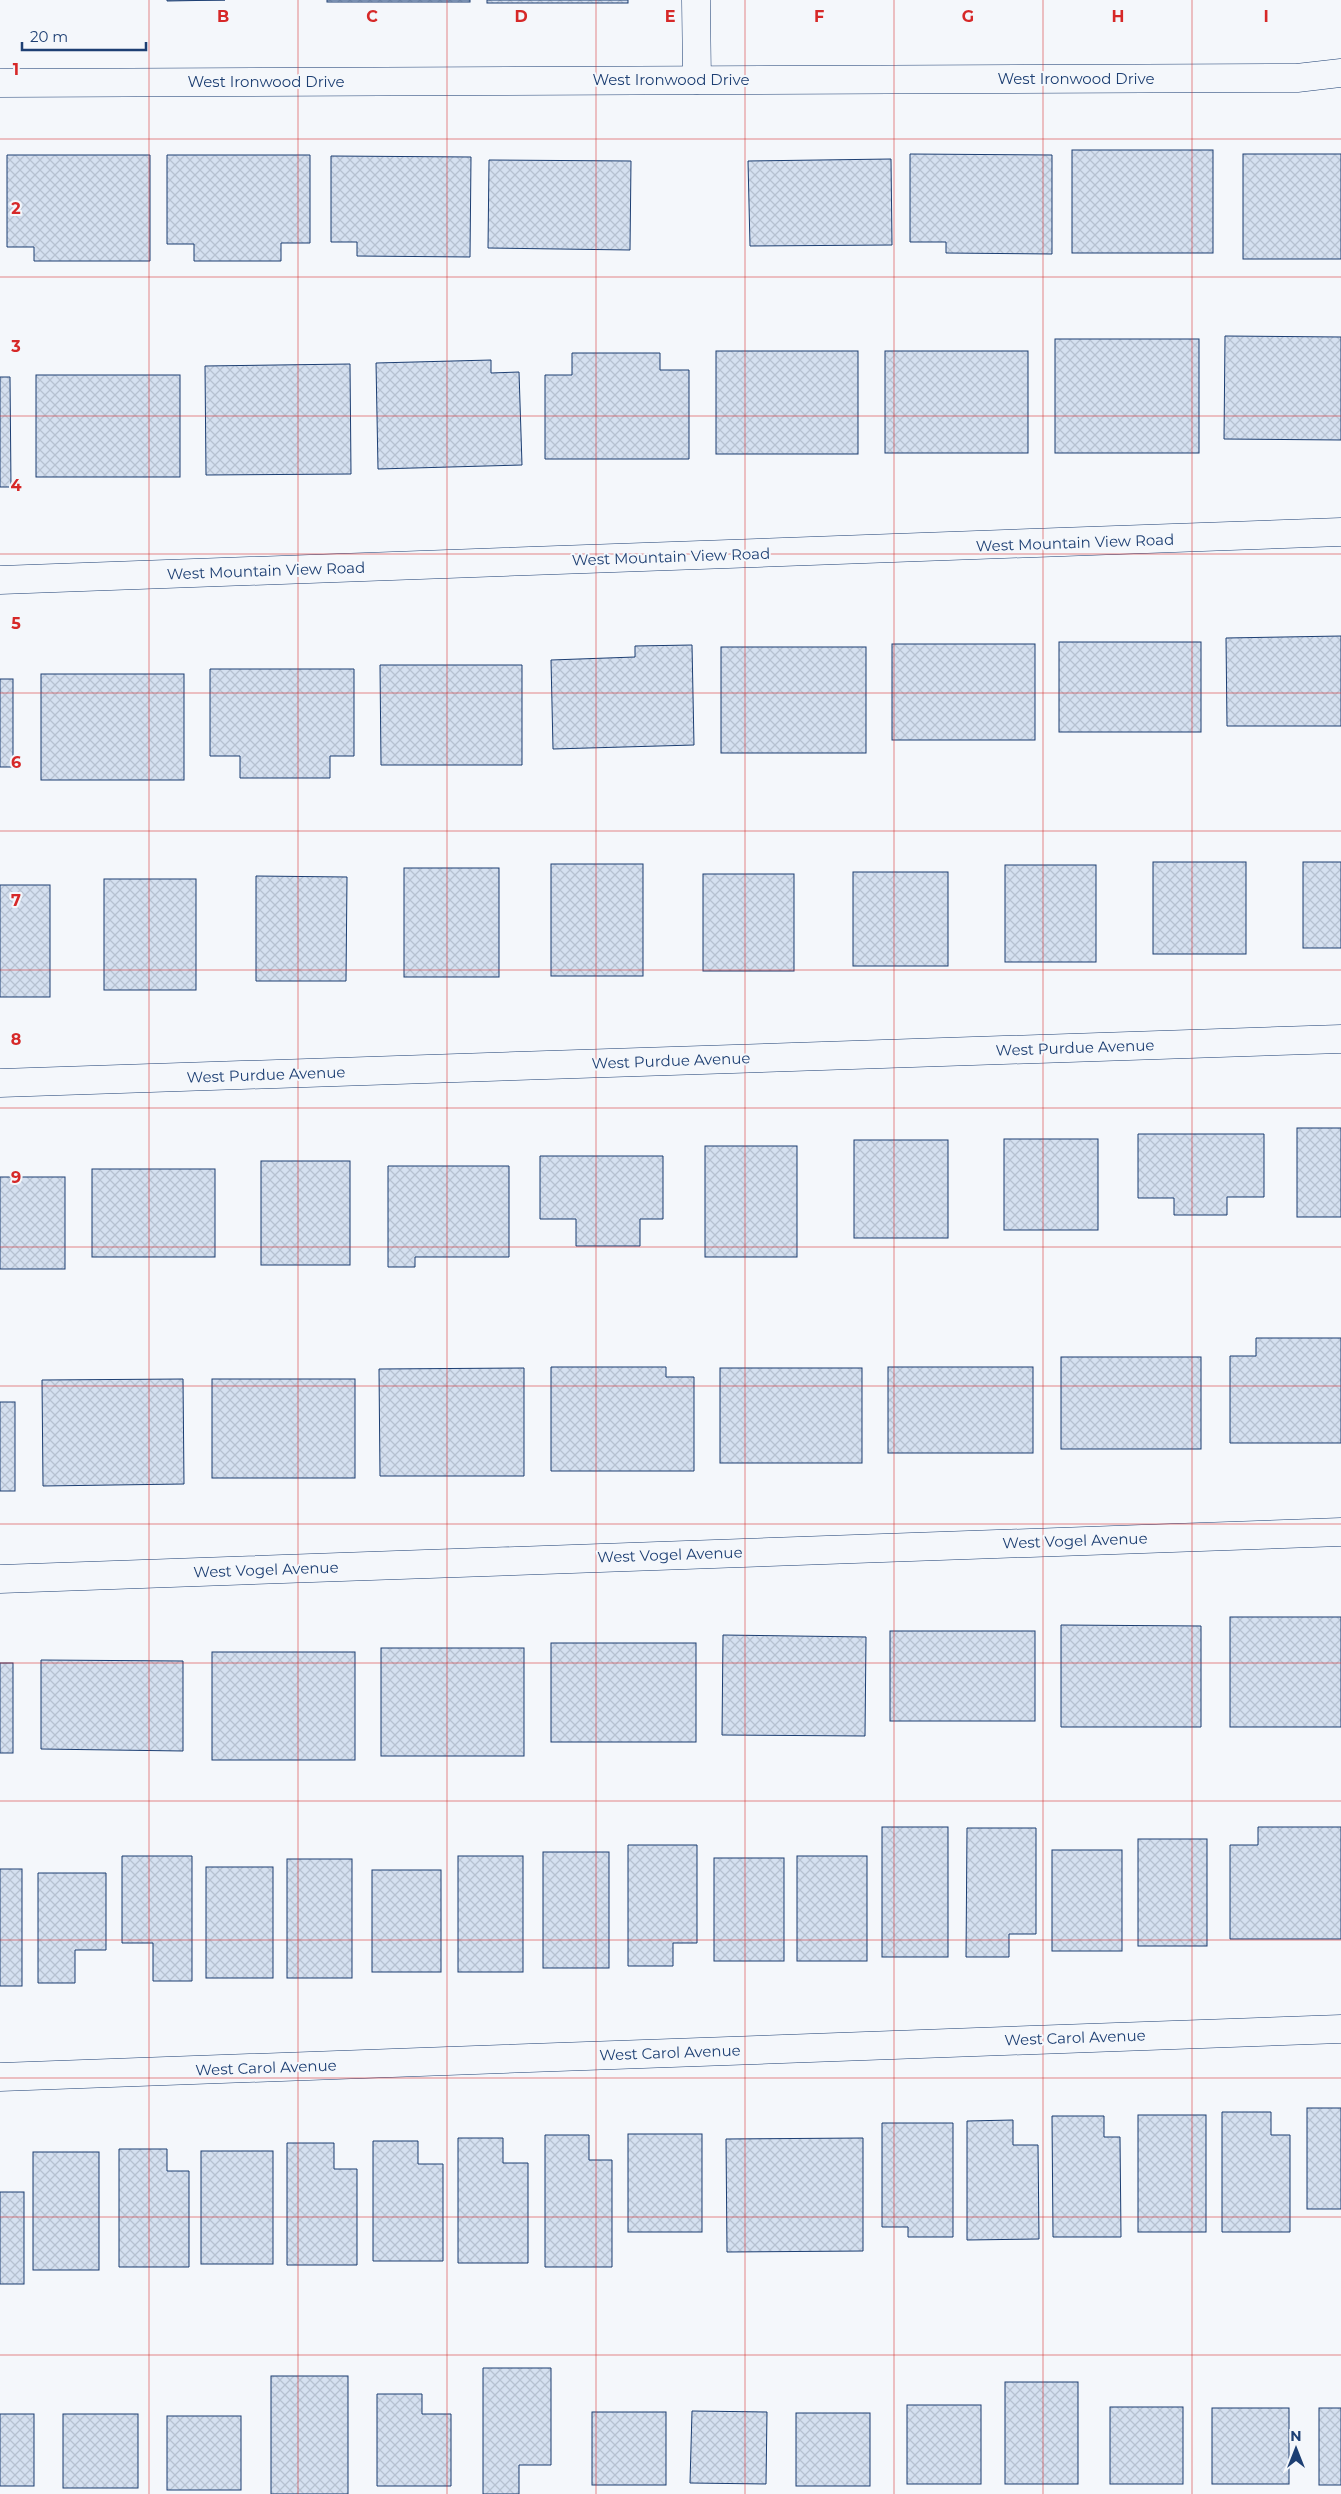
<svg xmlns="http://www.w3.org/2000/svg" width="1341" height="2494" viewBox="0 0 1341 2494" font-family="Montserrat,sans-serif">
<style>
.building{fill:url(#building-cross-hatch);stroke:#1d3f73}
.lines{fill:none;stroke-linecap:round;stroke-linejoin:round}
.minor-casing{stroke:#1d3f73;stroke-width:29}
.minor{stroke:#f4f7fb;stroke-width:28}
.grid{fill:none;stroke:#d62828;stroke-width:1;stroke-opacity:0.55}
.labels{text-anchor:middle;stroke-width:4;stroke-linejoin:round;paint-order:stroke}
.street-label{font-size:15px;fill:#1d3f73;stroke:#f4f7fb}
.grid-label{font-size:16px;text-anchor:middle;font-weight:bold;fill:#d62828;stroke:#f4f7fb;stroke-width:4;stroke-linejoin:round;paint-order:stroke}
</style>
<defs>
<pattern id="building-cross-hatch" width="8" height="8" patternUnits="userSpaceOnUse" patternTransform="scale(1.25)"><rect width="8" height="8" fill="#d5e0f0"/><path d="M0 0l8 8M0 8l8-8" fill="none" stroke="#b6c1d1"/></pattern>
</defs>
<rect width="100%" height="100%" fill="#f4f7fb"/>
<g class="building">
<path d="M167,0h58l-58,1z"/>
<rect x="327" y="0" width="143" height="2"/>
<rect x="487" y="0" width="141" height="3"/>
<rect x="1072" y="150" width="141" height="103"/>
<path d="M910,154l142,1v99l-106,-1v-11h-36z"/>
<rect x="1243" y="154" width="98" height="105"/>
<path d="M7,155h143v106h-116v-14h-27z"/>
<path d="M167,155h143v88h-29v18h-87v-17h-27z"/>
<path d="M331,156l140,1 -1,100 -113,-1v-14h-26z"/>
<path d="M891,159l1,86 -142,1 -2,-85z"/>
<path d="M489,160l142,1 -1,89 -142,-2z"/>
<path d="M1225,336l116,1v103l-117,-1z"/>
<rect x="1055" y="339" width="144" height="114"/>
<rect x="716" y="351" width="142" height="103"/>
<rect x="885" y="351" width="143" height="102"/>
<path d="M572,353h88v17h29v89h-144v-84h27z"/>
<path d="M491,360v13l28,-1 3,93 -144,4 -2,-106z"/>
<path d="M350,364l1,110 -145,1 -1,-109z"/>
<rect x="36" y="375" width="144" height="102"/>
<path d="M0,377h10l1,110h-11z"/>
<path d="M1341,636v90h-114l-1,-88z"/>
<rect x="1059" y="642" width="142" height="90"/>
<rect x="892" y="644" width="143" height="96"/>
<path d="M692,645l2,100 -141,4 -2,-89 84,-3v-11z"/>
<rect x="721" y="647" width="145" height="106"/>
<path d="M380,665h142v100h-141z"/>
<path d="M210,669h144v87h-24v22h-90v-22h-30z"/>
<rect x="41" y="674" width="143" height="106"/>
<rect x="0" y="679" width="13" height="88"/>
<rect x="1153" y="862" width="93" height="92"/>
<rect x="1303" y="862" width="38" height="86"/>
<rect x="551" y="864" width="92" height="112"/>
<rect x="1005" y="865" width="91" height="97"/>
<rect x="404" y="868" width="95" height="109"/>
<rect x="853" y="872" width="95" height="94"/>
<rect x="703" y="874" width="91" height="97"/>
<path d="M256,876l91,1 -1,104h-90z"/>
<rect x="104" y="879" width="92" height="111"/>
<rect x="0" y="885" width="50" height="112"/>
<rect x="1297" y="1128" width="44" height="89"/>
<path d="M1138,1134h126v63h-37v18h-53v-17h-36z"/>
<rect x="1004" y="1139" width="94" height="91"/>
<rect x="854" y="1140" width="94" height="98"/>
<rect x="705" y="1146" width="92" height="111"/>
<path d="M540,1156h123v63h-23v27h-64v-27h-36z"/>
<rect x="261" y="1161" width="89" height="104"/>
<path d="M388,1166h121v91h-94v10h-27z"/>
<rect x="92" y="1169" width="123" height="88"/>
<rect x="0" y="1177" width="65" height="92"/>
<path d="M1256,1338h85v105h-111v-87h26z"/>
<rect x="1061" y="1357" width="140" height="92"/>
<path d="M551,1367h115v10h28v94h-143z"/>
<rect x="888" y="1367" width="145" height="86"/>
<path d="M524,1368v108h-144l-1,-107z"/>
<rect x="720" y="1368" width="142" height="95"/>
<path d="M183,1379l1,105 -141,2 -1,-106z"/>
<rect x="212" y="1379" width="143" height="99"/>
<rect x="0" y="1402" width="15" height="89"/>
<rect x="1230" y="1617" width="111" height="110"/>
<path d="M1061,1625l140,1v101h-140z"/>
<rect x="890" y="1631" width="145" height="90"/>
<path d="M723,1635l143,2 -1,99 -143,-1z"/>
<rect x="551" y="1643" width="145" height="99"/>
<rect x="381" y="1648" width="143" height="108"/>
<rect x="212" y="1652" width="143" height="108"/>
<path d="M41,1660l142,1v90l-142,-2z"/>
<rect x="0" y="1663" width="13" height="90"/>
<rect x="882" y="1827" width="66" height="130"/>
<path d="M1258,1827h83v112h-111v-94h28z"/>
<path d="M967,1828h69v106h-27v23h-43z"/>
<rect x="1138" y="1839" width="69" height="107"/>
<path d="M628,1845h69v98h-24v23h-45z"/>
<rect x="1052" y="1850" width="70" height="101"/>
<rect x="543" y="1852" width="66" height="116"/>
<path d="M122,1856h70v125h-39v-38h-31z"/>
<rect x="458" y="1856" width="65" height="116"/>
<rect x="797" y="1856" width="70" height="105"/>
<rect x="714" y="1858" width="70" height="103"/>
<rect x="287" y="1859" width="65" height="119"/>
<rect x="206" y="1867" width="67" height="111"/>
<rect x="0" y="1869" width="22" height="117"/>
<rect x="372" y="1870" width="69" height="102"/>
<path d="M38,1873h68v77h-31v33h-37z"/>
<rect x="1307" y="2108" width="34" height="101"/>
<path d="M1222,2112h49v23h19v97h-68z"/>
<rect x="1138" y="2115" width="68" height="117"/>
<path d="M1052,2116h52v21h16l1,100h-68z"/>
<path d="M1013,2120v25h25l1,94 -72,1v-119z"/>
<path d="M882,2123h71v114h-45v-10h-26z"/>
<rect x="628" y="2134" width="74" height="98"/>
<path d="M545,2135h44v25h23v107h-67z"/>
<path d="M458,2138h45v25h25v100h-70z"/>
<path d="M863,2138v113l-136,1 -1,-113z"/>
<path d="M373,2141h45v23h25v97h-70z"/>
<path d="M287,2143h47v26h23v96h-70z"/>
<path d="M119,2149h48v22h22v96h-70z"/>
<rect x="201" y="2151" width="72" height="113"/>
<rect x="33" y="2152" width="66" height="118"/>
<rect x="0" y="2192" width="24" height="92"/>
<path d="M483,2368h68v97h-32v29h-36z"/>
<rect x="271" y="2376" width="77" height="118"/>
<rect x="1005" y="2382" width="73" height="102"/>
<path d="M377,2394h45v20h29v72h-74z"/>
<rect x="907" y="2405" width="74" height="79"/>
<rect x="1110" y="2407" width="73" height="77"/>
<rect x="1212" y="2408" width="77" height="76"/>
<rect x="1319" y="2408" width="22" height="77"/>
<path d="M692,2411l75,1 -1,72 -76,-1z"/>
<rect x="592" y="2412" width="74" height="73"/>
<rect x="796" y="2413" width="74" height="73"/>
<rect x="0" y="2414" width="34" height="72"/>
<rect x="63" y="2414" width="75" height="74"/>
<rect x="167" y="2416" width="74" height="74"/>
</g>
<g class="lines">
<defs>
<g id="minor">
<path d="M696,0l1,80"/>
<path d="M0,83l1297,-5 44,-5"/>
<path d="M0,580l1341,-48"/>
<path d="M0,1083l1341,-44"/>
<path d="M0,1579l1341,-47"/>
<path d="M0,2077l1341,-48"/>
</g>
</defs>
<use href="#minor" class="minor-casing"/>
<use href="#minor" class="minor"/>
</g>
<path class="grid" d="M149,0v2494M298,0v2494M447,0v2494M596,0v2494M745,0v2494M894,0v2494M1043,0v2494M1192,0v2494M0,139h1341M0,277h1341M0,416h1341M0,554h1341M0,693h1341M0,831h1341M0,970h1341M0,1108h1341M0,1247h1341M0,1386h1341M0,1524h1341M0,1663h1341M0,1801h1341M0,1940h1341M0,2078h1341M0,2217h1341M0,2355h1341"/>
<g class="labels">
<g class="street-label">
<text x="1076" y="84">West Ironwood Drive</text>
<text x="671" y="85">West Ironwood Drive</text>
<text x="266" y="87">West Ironwood Drive</text>
<text transform="translate(1075 543) rotate(-2)" y="5">West Mountain View Road</text>
<text transform="translate(671 557) rotate(-2)" y="5">West Mountain View Road</text>
<text transform="translate(266 571) rotate(-2)" y="5">West Mountain View Road</text>
<text transform="translate(1075 1048) rotate(-2)" y="5">West Purdue Avenue</text>
<text transform="translate(671 1061) rotate(-2)" y="5">West Purdue Avenue</text>
<text transform="translate(266 1075) rotate(-2)" y="5">West Purdue Avenue</text>
<text transform="translate(1075 1541) rotate(-2)" y="5">West Vogel Avenue</text>
<text transform="translate(670 1555) rotate(-2)" y="5">West Vogel Avenue</text>
<text transform="translate(266 1570) rotate(-2)" y="5">West Vogel Avenue</text>
<text transform="translate(1075 2038) rotate(-2)" y="5">West Carol Avenue</text>
<text transform="translate(670 2053) rotate(-2)" y="5">West Carol Avenue</text>
<text transform="translate(266 2068) rotate(-2)" y="5">West Carol Avenue</text>
</g>
</g>
<g class="grid-label">
<text x="223" y="22">B</text>
<text x="372" y="22">C</text>
<text x="521" y="22">D</text>
<text x="670" y="22">E</text>
<text x="819" y="22">F</text>
<text x="968" y="22">G</text>
<text x="1118" y="22">H</text>
<text x="1266" y="22">I</text>
<text x="16" y="75">1</text>
<text x="16" y="214">2</text>
<text x="16" y="352">3</text>
<text x="16" y="491">4</text>
<text x="16" y="629">5</text>
<text x="16" y="768">6</text>
<text x="16" y="906">7</text>
<text x="16" y="1045">8</text>
<text x="16" y="1183">9</text>
</g>
<g transform="translate(1296 2449)" stroke="#f4f7fb" stroke-width="4" paint-order="stroke">
<path d="M0-4L9 19L0 12L-9 19Z" fill="#1d3f73"/>
<text y="-8" font-size="14" font-weight="bold" text-anchor="middle" fill="#1d3f73">N</text>
</g>
<path d="M22 42v8h124v-8" fill="none" stroke="#1d3f73" stroke-width="2.5"/>
<text x="30" y="42" font-size="15" fill="#1d3f73" stroke="#f4f7fb" stroke-width="4" paint-order="stroke">20 m</text>
</svg>
